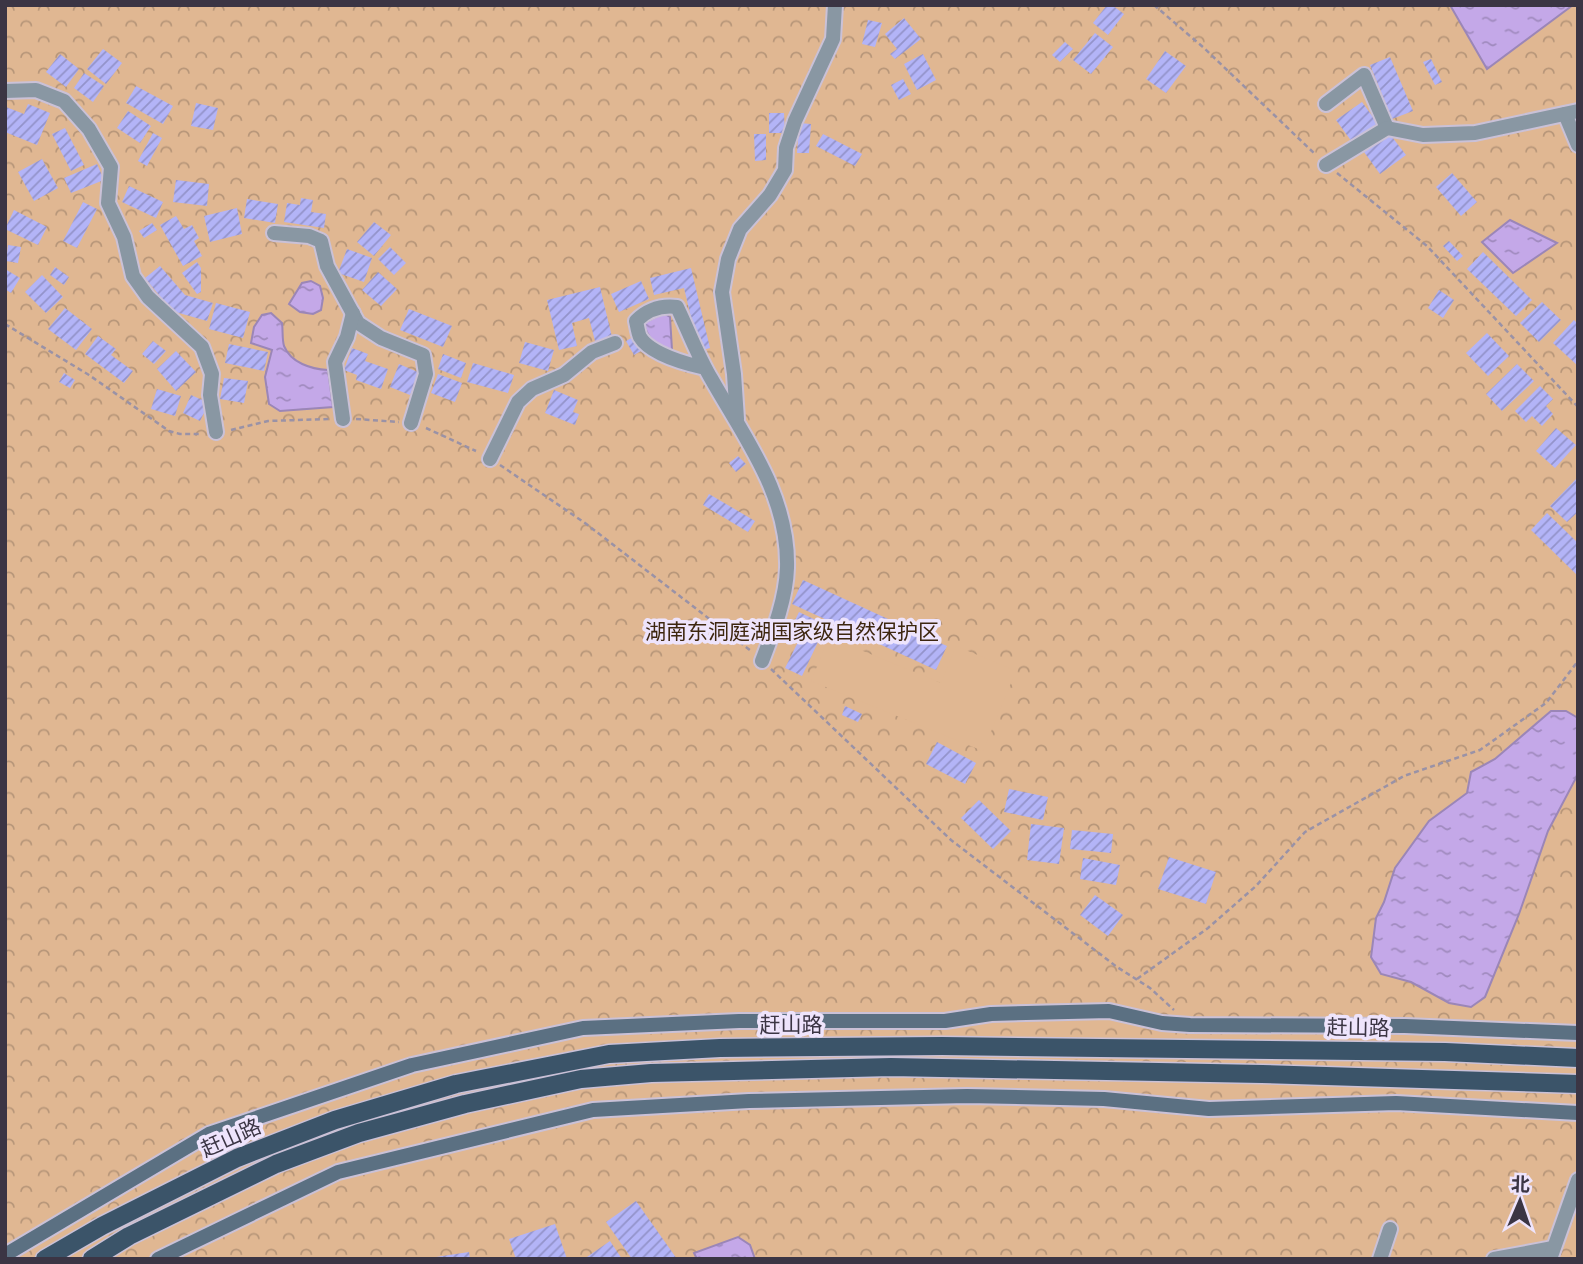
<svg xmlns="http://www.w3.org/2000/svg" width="1583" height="1264" viewBox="0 0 1583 1264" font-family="'Space Grotesk','Noto Sans SC',sans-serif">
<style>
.park{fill:url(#park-crowns)}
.pitch{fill:#e0b792}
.water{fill:url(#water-ripples);stroke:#9b86b7;stroke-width:2}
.building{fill:url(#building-hatch)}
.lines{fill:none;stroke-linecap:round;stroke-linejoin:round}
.minor-casing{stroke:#cac1d7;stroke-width:18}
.secondary-casing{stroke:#cac1d7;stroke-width:18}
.primary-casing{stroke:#cac1d7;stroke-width:21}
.path{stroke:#9a92a6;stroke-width:2.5;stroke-dasharray:5 3.5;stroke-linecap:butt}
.minor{stroke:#8997a3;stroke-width:14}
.secondary{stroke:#5b7082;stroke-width:14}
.primary{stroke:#3b5469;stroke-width:18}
.labels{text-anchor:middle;stroke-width:7;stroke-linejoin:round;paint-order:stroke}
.park-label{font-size:21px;fill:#3d260f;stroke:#eee4fc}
.street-label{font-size:21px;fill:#3b3544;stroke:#eee4fc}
</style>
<defs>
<pattern id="park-crowns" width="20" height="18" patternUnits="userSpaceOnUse" patternTransform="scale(1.75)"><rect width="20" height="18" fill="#e0b792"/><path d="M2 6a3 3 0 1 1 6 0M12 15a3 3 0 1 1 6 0" fill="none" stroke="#b79679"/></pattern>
<pattern id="water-ripples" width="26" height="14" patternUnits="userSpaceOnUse" patternTransform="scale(1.75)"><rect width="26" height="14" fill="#c4a8e8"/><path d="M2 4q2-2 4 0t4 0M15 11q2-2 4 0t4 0" fill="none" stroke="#a08abe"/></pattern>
<pattern id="building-hatch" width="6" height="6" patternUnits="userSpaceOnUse" patternTransform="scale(1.75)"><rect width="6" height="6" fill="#b3b4f7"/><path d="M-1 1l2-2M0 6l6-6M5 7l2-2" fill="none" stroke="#9393ca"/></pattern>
</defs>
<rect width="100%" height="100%" fill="#eee4fc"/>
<rect class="park" x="5" y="5" width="1573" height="1254"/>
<path class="pitch" d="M829,637l112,46 15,-37 60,25 -33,80 -172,-70z"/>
<g class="water">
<path d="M1450,5h123l-86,64z"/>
<path d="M1510,220l47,23 -44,30 -31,-31z"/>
<path d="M311,281l9,5 3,12 -2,12 -8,4 -13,-2 -11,-8 13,-21z"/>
<path d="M271,313l11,10c1,7 0,16 2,23 7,17 27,23 44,24l5,37 -53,4 -11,-7 -4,-27 7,-27 -21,-7 3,-16 8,-12z"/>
<path d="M663,313l7,4 2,33c-15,-3 -25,-11 -28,-27z"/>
<path d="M1551,711h15l12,7v53l-2,7 -28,53 -29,83 -34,83 -14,10 -22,-4 -38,-21 -30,-8 -10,-17 5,-39 8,-16 11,-34 34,-47 38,-28 4,-21 24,-13z"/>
<path d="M738,1237l12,8 5,14h-58l-3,-6z"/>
</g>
<g class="building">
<path d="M1107,5h5l12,9 -16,21 -15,-12z"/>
<path d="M904,18l17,21 -26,20 -5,-5 7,-5 -12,-15z"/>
<path d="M868,20l14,3 -7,24 -13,-3z"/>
<path d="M1095,33l18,14 -22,27 -18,-14z"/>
<path d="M1065,42l8,7 -13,13 -8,-7z"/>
<path d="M103,49l19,14 -16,21 -19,-15z"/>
<path d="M1165,51l21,15 -20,27 -20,-14z"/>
<path d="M60,54l19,15 -13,18 -20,-15z"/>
<path d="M923,54l13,26 -19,10 -13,-26z"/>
<path d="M1390,57l23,54 -21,8 -22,-54z"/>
<path d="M1431,59l11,23 -7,3 -12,-23z"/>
<path d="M84,73l20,13 -11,16 -19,-14z"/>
<path d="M903,79l8,15 -12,6 -8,-15z"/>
<path d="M136,86l37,20 -10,18 -37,-21z"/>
<path d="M1362,102l16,22 -26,18 -16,-22z"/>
<path d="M196,103l22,5 -5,22 -22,-4z"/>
<path d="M28,104l22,9 -13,32 -32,-13 1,-25 18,7z"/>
<path d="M128,111l23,15 -11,17 -23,-15z"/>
<path d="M769,113h15l1,20h-16z"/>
<path d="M799,123l12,1 -2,29h-12z"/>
<path d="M65,128l19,37 -13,6 -19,-37z"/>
<path d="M153,133l9,5 -15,28 -9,-5z"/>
<path d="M1389,133l17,22 -26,19 -16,-22z"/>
<path d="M754,134h12v26l-11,1z"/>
<path d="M823,134l39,20 -7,12 -39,-20z"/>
<path d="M42,159l16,29 -24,13 -16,-29z"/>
<path d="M97,164l7,16 -33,13 -7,-15z"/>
<path d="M1452,173l25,29 -16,14 -25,-29z"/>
<path d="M176,180l33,4 -2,22 -34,-4z"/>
<path d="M129,186l34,16 -7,16 -34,-16z"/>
<path d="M301,198l12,2 -2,12 15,2 -2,14 -40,-6 3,-19 13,2z"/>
<path d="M247,199l31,5 -3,19 -31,-5z"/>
<path d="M83,202l14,7 -20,39 -14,-7z"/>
<path d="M237,208l5,26 -32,8 -6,-26z"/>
<path d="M14,210l33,17 -9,18 -33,-16z"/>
<path d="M176,216l8,13 8,-4 7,13 -5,3 8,15 -19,10 -23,-41z"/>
<path d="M374,222l17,13 -17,21 -17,-14z"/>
<path d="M152,223l5,7 -13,8 -5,-7z"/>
<path d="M1449,241l14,15 -6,5 -14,-15z"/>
<path d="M8,245l13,2 -3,16 -12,-2z"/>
<path d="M390,247l16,16 -12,12 -16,-16z"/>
<path d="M347,249l25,9 -8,24 -26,-9z"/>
<path d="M1483,252l49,48 -16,16 -49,-47z"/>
<path d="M197,262l4,6v24l-4,2 -15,-21z"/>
<path d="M160,266l25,29 28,8 -6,18 -35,-10 -27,-33z"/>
<path d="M55,267l14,10 -5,8 -14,-10z"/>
<path d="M691,268l19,80 -11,3 -15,-63 -30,7 -4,-17z"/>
<path d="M5,269l15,9 -9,15 -6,-4z"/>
<path d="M378,272l19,17 -16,17 -19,-16z"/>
<path d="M42,275l21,22 -17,16 -21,-21z"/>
<path d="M641,281l8,18 -30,13 -8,-18z"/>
<path d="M600,287l12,50 -17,4 -6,-23 -17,5 5,23 -18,4 -12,-50z"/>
<path d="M1439,290l15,10 -11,18 -15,-10z"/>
<path d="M1542,302l19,18 -22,22 -19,-19z"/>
<path d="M216,303l34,9 -7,26 -34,-9z"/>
<path d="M65,308l27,21 -16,21 -28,-21z"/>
<path d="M409,309l43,17 -9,21 -43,-17z"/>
<path d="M1574,320l4,4v42l-25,-23z"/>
<path d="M1487,333l22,23 -21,20 -22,-23z"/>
<path d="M98,336l18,13 -5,6 22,16 -9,12 -39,-29z"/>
<path d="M633,337l8,14 -7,4 -8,-14z"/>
<path d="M153,341l13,10 -12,13 -12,-10z"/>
<path d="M525,342l29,8 -6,21 -29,-8z"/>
<path d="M229,344l39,8 -4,19 -39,-8z"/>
<path d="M352,348l16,6 -3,7 23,8 -7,20 -25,-9 1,-5 -13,-5z"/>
<path d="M176,351l20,21 -20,19 -19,-22z"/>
<path d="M443,354l23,9 -5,15 -23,-9z"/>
<path d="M473,363l41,12 -6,18 -41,-11z"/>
<path d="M399,364l21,9 -10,22 -20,-8z"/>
<path d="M1517,364l17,17 -32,30 -16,-17z"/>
<path d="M64,373l11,7 -5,8 -11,-6z"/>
<path d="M438,374l24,9 -7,19 -24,-9z"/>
<path d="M224,378l24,3 -4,22 -24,-4z"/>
<path d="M1540,386l13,13 -7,7 7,8 -11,12 -10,-10 -6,6 -11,-11z"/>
<path d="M157,389l24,7 -6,20 -24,-7z"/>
<path d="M554,390l24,10 -5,12 6,2 -4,11 -30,-12z"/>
<path d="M191,395l18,8 -9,18 -17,-8z"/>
<path d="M1556,428l20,17 -21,23 -19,-17z"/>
<path d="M738,456l8,8 -10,8 -7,-9z"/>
<path d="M1578,477v35l-11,10 -17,-16z"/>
<path d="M709,494l46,27 -7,11 -45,-27z"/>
<path d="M1547,513l31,30v33l-47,-46z"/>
<path d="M803,580l144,66 -11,24 -144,-66z"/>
<path d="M799,612l27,13 -24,51 -17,-8 15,-30 -11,-5z"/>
<path d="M845,706l17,8 -4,8 -16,-7z"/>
<path d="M937,742l39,21 -11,21 -39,-20z"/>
<path d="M1009,789l39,8 -5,23 -39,-8z"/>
<path d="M979,800l32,31 -18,18 -32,-31z"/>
<path d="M1031,824l33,4 -5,36 -32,-4z"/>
<path d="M1072,830l41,4 -2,19 -41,-4z"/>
<path d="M1169,857l47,15 -10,32 -48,-15z"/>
<path d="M1083,858l37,7 -4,20 -36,-6z"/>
<path d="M1095,895l28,20 -15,21 -28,-21z"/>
<path d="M636,1201l41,58h-45l-26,-37z"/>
<path d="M555,1224l12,35h-51l-7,-20z"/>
<path d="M610,1241l12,18h-38z"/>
<path d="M469,1252l1,7h-34v-2z"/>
</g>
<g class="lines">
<defs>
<g id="minor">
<path d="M5,91l31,-1 28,11 25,28 22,38 -3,36 16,34 9,39 15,21 54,50 10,27 -2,21 6,37"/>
<path d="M1326,104l38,-29 23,53"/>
<path d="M1565,114l13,31"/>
<path d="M1326,165l61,-37 36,7 52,-2 103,-22"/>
<path d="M274,233l35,3 12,5 6,25 31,57 23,15 42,17 3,19 -15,49"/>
<path d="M705,368c-18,-4 -55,-14 -65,-31 -2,-4 -3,-12 -4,-16 12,-12 25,-16 41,-14 12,25 21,50 35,73 34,60 77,116 75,188 -1,32 -14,64 -25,93"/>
<path d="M343,419l-8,-57 12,-25 6,-24"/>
<path d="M737,419l-3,-45 -12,-82 6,-33 12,-30 30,-34 15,-25 1,-22 9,-27 38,-82 2,-34"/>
<path d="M490,459l28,-57 14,-13 32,-14 28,-23 23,-9"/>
<path d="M1380,1259l10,-30"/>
<path d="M1494,1259l59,-11"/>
<path d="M1550,1259l28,-79"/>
</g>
<g id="secondary">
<path d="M5,1255l204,-121 203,-69 171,-37 156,-7h206l46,-7 118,-3 53,12 28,2 215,1 173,7"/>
<path d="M158,1259l180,-87 255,-62 156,-9 218,-5 137,3 105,10 187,-6 182,10"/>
</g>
<g id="primary">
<path d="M45,1259l57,-33 135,-68 98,-38 121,-36 153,-30 111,-6 222,-2 503,6 133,6"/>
<path d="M92,1259l37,-23 147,-72 83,-31 106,-29 116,-25 70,-6 240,-6 371,7 316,10"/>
</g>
</defs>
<use href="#minor" class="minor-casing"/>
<use href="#secondary" class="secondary-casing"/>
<use href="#primary" class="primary-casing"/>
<g class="path">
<path d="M1154,5l50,43 112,107"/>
<path d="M1337,173l90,73 151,161"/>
<path d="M5,324l84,51 80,56 11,3h21"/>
<path d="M356,419l43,3"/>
<path d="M426,428l50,23"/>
<path d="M231,430l37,-9 61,-2"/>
<path d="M500,465l85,58 166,128"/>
<path d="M771,669l180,171 166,127 33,21 24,22"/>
<path d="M1137,979l71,-51 48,-42 49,-54 99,-56 76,-26 66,-47 32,-42"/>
</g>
<use href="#minor" class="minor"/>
<use href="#secondary" class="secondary"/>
<use href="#primary" class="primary"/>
</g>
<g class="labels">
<g class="park-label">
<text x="792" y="639">湖南东洞庭湖国家级自然保护区</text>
</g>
<g class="street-label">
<text x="791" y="1032">赶山路</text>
<text transform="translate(1358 1028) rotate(1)" y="7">赶山路</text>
<text transform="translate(231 1138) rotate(-24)" y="7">赶山路</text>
</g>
</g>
<rect width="1583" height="1264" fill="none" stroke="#3b3544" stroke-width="14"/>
<g transform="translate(1520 1201) rotate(2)" stroke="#eee4fc" stroke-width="5" paint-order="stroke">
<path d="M0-5L12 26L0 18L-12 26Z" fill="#3b3544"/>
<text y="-10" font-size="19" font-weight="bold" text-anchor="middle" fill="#3b3544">北</text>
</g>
</svg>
